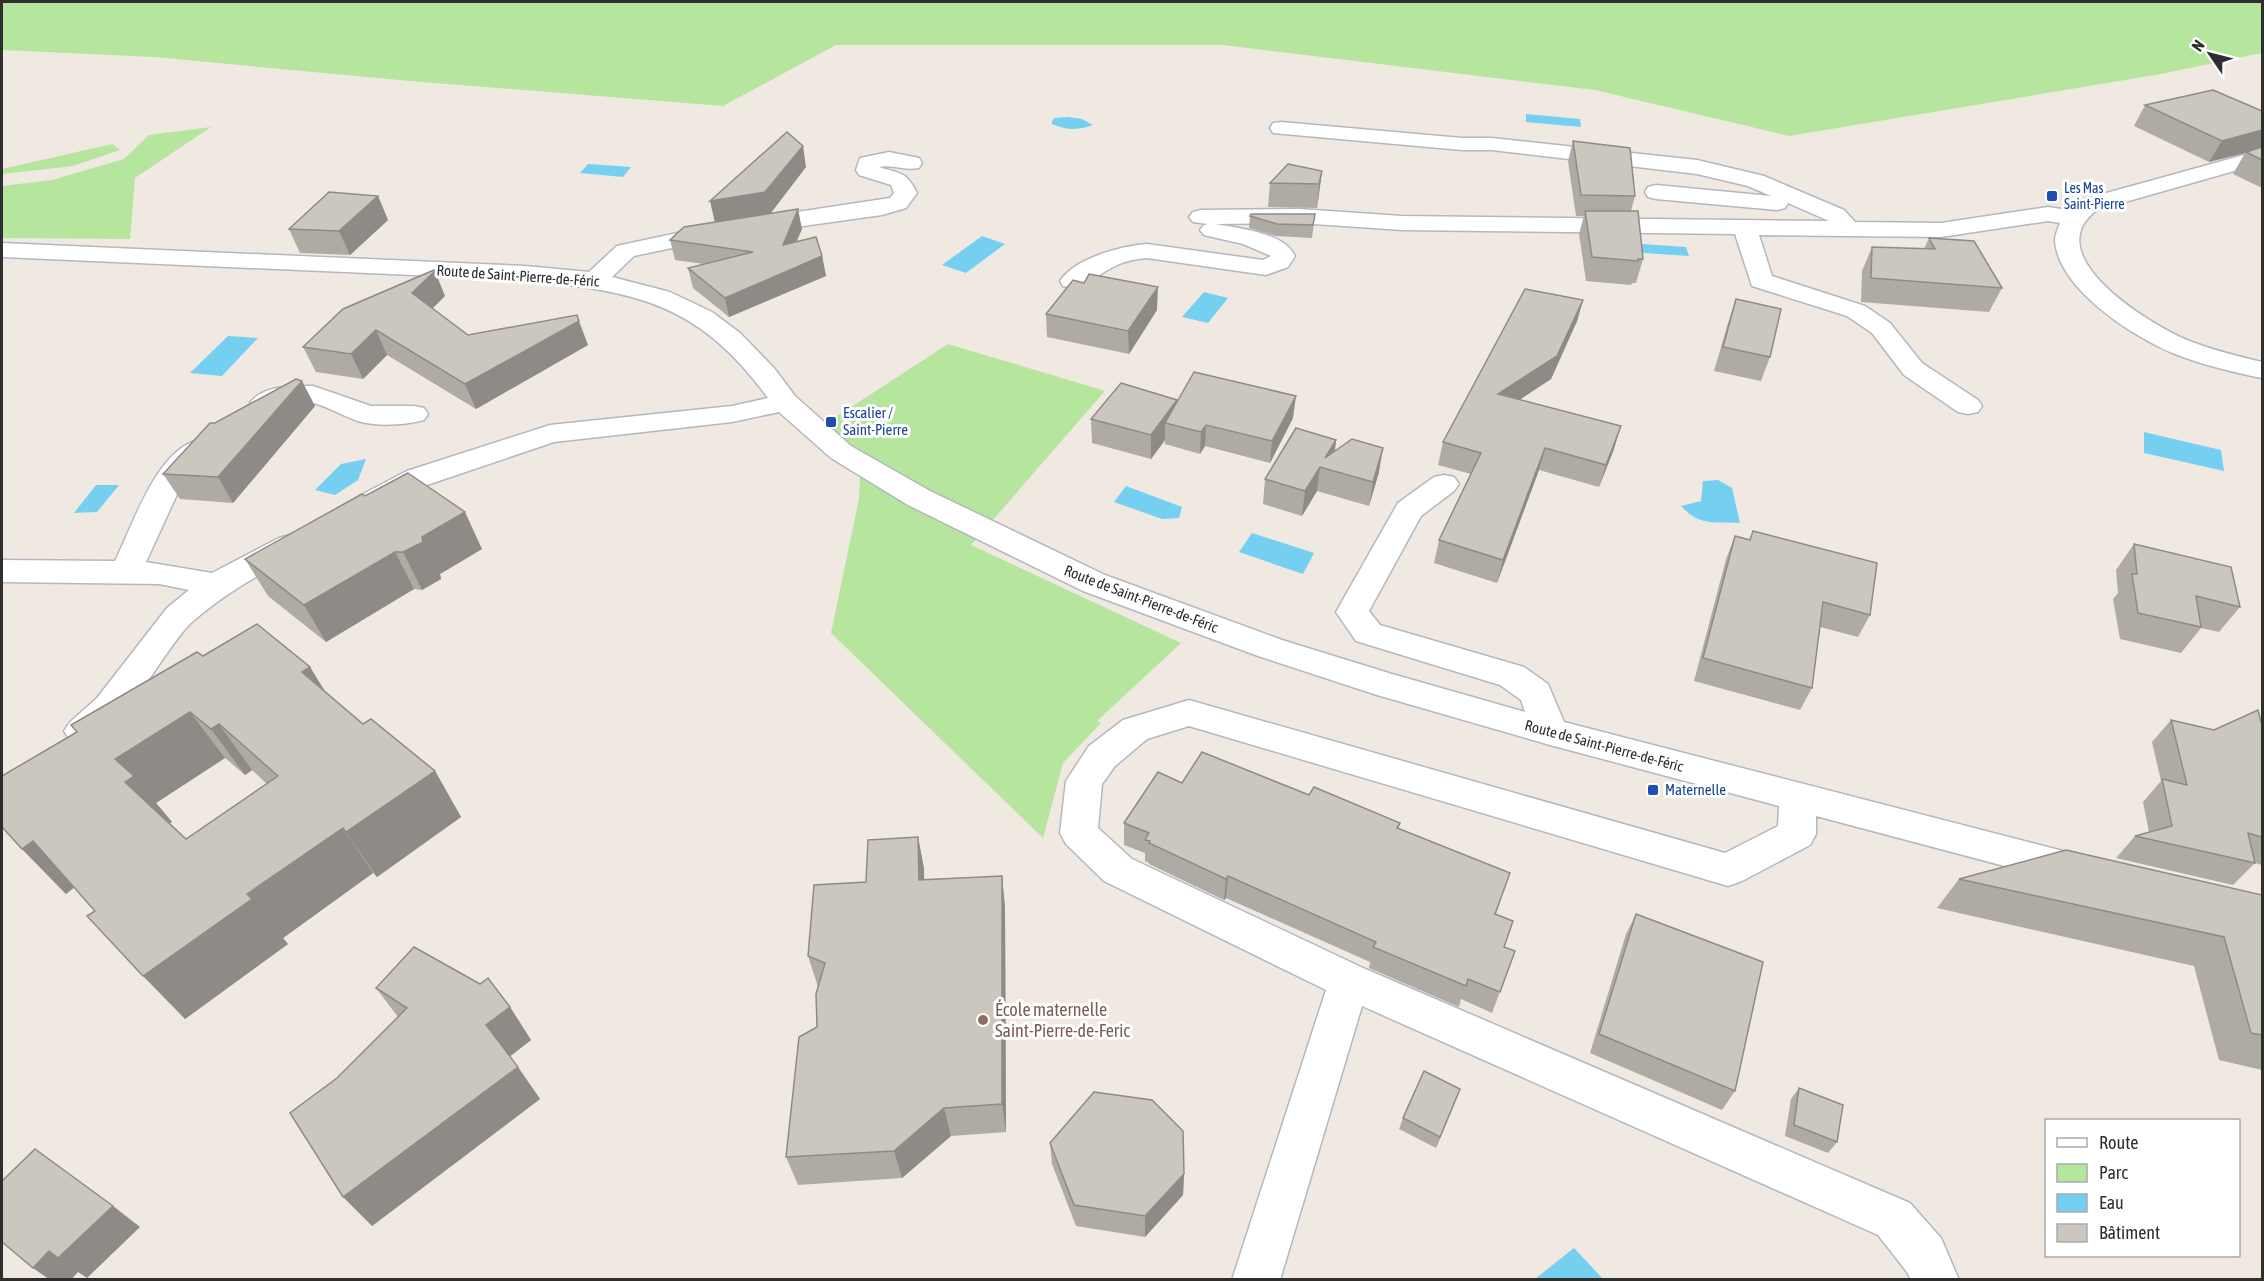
<svg xmlns="http://www.w3.org/2000/svg" width="2264" height="1281" viewBox="0 0 2264 1281" font-family="'Asap Condensed',sans-serif">
<style>
.green{fill:#b6e59e}
.water{fill:#75cff0}
.lines{fill:none;stroke-linecap:round;stroke-linejoin:round}
.minor-casing{stroke:#b4b7c1;stroke-width:3}
.minor{fill:#fff;fill-rule:evenodd}
.wall{fill:#afaba4;fill-rule:evenodd}
.shaded-wall{fill:#8e8b86}
.building{fill:#cbc7bf;stroke:#8e8b86;stroke-width:1.5;fill-rule:evenodd}
.transit-dot{fill:#1a4fb4;stroke:#fff;stroke-width:2}
.education-dot{fill:#8d6e63;stroke:#fff;stroke-width:2}
.labels{text-anchor:middle;stroke-width:6;stroke-linejoin:round;paint-order:stroke}
.far-transit-label{font-size:14px;fill:#164399;stroke:#fff;text-anchor:start}
.street-label{font-size:15px;fill:#2e2e2e;stroke:#fff}
.transit-label{font-size:15px;fill:#164399;stroke:#fff;text-anchor:start}
.near-education-label{font-size:18px;fill:#785e54;stroke:#fff;text-anchor:start}
</style>
<rect width="100%" height="100%" fill="#efe9e1"/>
<g class="green">
<path d="M2,2h2260v51l-101,21 -372,62 -194,-46 -372,-45h-387l-113,61 -313,-25 -256,-24 -152,-7z"/>
<path d="M211,127l-76,51 -5,61 -128,-1v-52l50,-6 72,-21 25,-24z"/>
<path d="M112,144l8,6 -47,16 -71,8v-5z"/>
<path d="M948,344l157,47 -134,154 210,98 -84,78 4,2 -38,40 -20,75 -212,-205 28,-134 2,-46 -36,-29z"/>
</g>
<g class="water">
<path d="M1526,114l54,5 1,8 -55,-5z"/>
<path d="M1068,117l14,2 11,6c-15,5 -25,6 -41,-1v-3l3,-3z"/>
<path d="M588,164l43,3 -8,10 -43,-4z"/>
<path d="M982,236l23,8 -39,29 -24,-8z"/>
<path d="M1627,243l59,4 3,9 -60,-4z"/>
<path d="M1204,292l24,6 -20,25 -26,-6z"/>
<path d="M228,336l30,2 -36,38 -32,-3z"/>
<path d="M2144,432l77,18 3,21 -80,-18z"/>
<path d="M366,459l-8,21 -23,15 -20,-5 26,-26z"/>
<path d="M1718,480l14,8 8,35c-25,-1 -41,3 -59,-17l20,-5 2,-20z"/>
<path d="M96,485h23l-22,27 -23,1z"/>
<path d="M1126,486l56,21 -3,11 -17,1 -48,-17z"/>
<path d="M1252,533l62,20 -11,21 -64,-22z"/>
<path d="M1574,1248l29,31h-68z"/>
</g>
<g class="lines">
<defs>
<g id="minor">
<path d="M1281,122l181,16h30l205,22 67,16 80,34 11,12 86,1 107,-16 20,3 13,-10 181,-50v13l-165,47c-61,45 52,114 90,130 24,10 50,16 75,22v16c-30,-6 -63,-14 -92,-26 -40,-18 -111,-63 -115,-111 0,-6 3,-13 5,-18l-12,-2 -107,16 -182,-2 13,41 93,30 25,17 32,40 56,37 4,6 -4,6 -10,2 -10,-2 -54,-37 -32,-42 -25,-17 -95,-30 -17,-52 -333,-4 -103,-7 -83,1c25,5 67,8 79,32l-7,11 -22,8 -119,-17c-12,1 -22,3 -32,8 -17,8 -32,25 -52,20l-3,-5c15,-23 61,-35 87,-37l116,16 8,-4 -28,-12 -39,-9 -4,-5 4,-5 4,-1 -15,-2 -4,-5 4,-5 8,-2 98,-1 103,7 427,5 -41,-18 -3,5 -8,2 -121,-11 -8,-2 -3,-5 3,-5 8,-2 115,11 -23,-10 -51,-12 -205,-24h-30l-189,-17 -3,-5 3,-5z"/>
<path d="M889,152l30,6 3,5 -3,5c-14,3 -27,-4 -40,-1 22,7 27,4 38,26l-11,15 -24,7 -158,22 -90,19 -22,21 58,15 42,20 28,21 34,35 21,28 56,50 79,45 175,84 177,65 110,34 133,38 -4,-12 -21,-15 -144,-44 -20,-29 62,-109 36,-26 10,-2 10,2 5,7 -5,7 -33,25 -52,95 11,14 144,42 24,17 16,38 526,136 5,11 -5,11 -14,5 -260,-69v18l-6,11 -68,36 -14,5 -539,-160 -42,13 -32,27 -13,18 -4,44 34,31 231,109 547,235 31,35 18,42h-48l-4,-8 -29,-37 -516,-229 -82,274h-48l94,-290 -222,-109 -38,-37 -6,-11 6,-52 23,-35 34,-26 66,-20 536,153 53,-27 1,-20 -229,-61 -173,-50 -119,-39 -175,-65 -175,-86 -77,-47 -52,-46 -47,10 -178,20 -127,43 -40,22 -11,3 -11,-3 -4,-7 4,-7 42,-22 143,-46 182,-19 36,-8c-70,-96 -131,-106 -243,-118l-523,-23v-14l523,23 64,6 28,-26 9,-2 98,-21 166,-25 4,-5 -3,-8 -32,-10 -3,-5 4,-12z"/>
<path d="M313,386l58,20h43l10,2 4,6 -4,6c-19,5 -47,7 -66,1 -16,-5 -32,-16 -49,-19 -19,-3 -36,12 -55,7l-4,-6c13,-18 43,-17 63,-17z"/>
<path d="M198,440l10,3 4,6 -28,30 -38,83 66,11 67,-35 11,-3 11,3 4,7 -4,7c-40,22 -74,39 -109,70 -26,23 -74,120 -109,122 -4,0 -10,-2 -13,-4l-6,-9 6,-9 27,-24 70,-90 22,-18 -30,-6 -157,-2v-22l113,1c18,-36 41,-110 83,-121z"/>
</g>
</defs>
<use href="#minor" class="minor-casing"/>
<use href="#minor" class="minor"/>
</g>
<g class="wall">
<path d="M2145,105l117,6v77l-29,-14 12,-21 -36,9 -75,-36z"/>
<path d="M1573,141l62,55 -4,15 12,48 -7,24h-4l-1,2 -45,-4 -7,-47 5,-18h-8l-8,-55z"/>
<path d="M806,167l-36,47 32,15 -6,12 26,15 4,20 -97,41 -36,-29 -5,-20 16,-4 -29,-4 -5,-20 45,-17z"/>
<path d="M1322,171l-5,37 -49,-1 2,-24z"/>
<path d="M378,196l10,24 -38,35 -50,-2 -11,-24z"/>
<path d="M1315,214l-3,24 -36,-2 -27,-8 1,-12z"/>
<path d="M1929,238l73,50 -13,24 -128,-10 1,-31 10,-24 52,2z"/>
<path d="M445,296l-13,12 36,27 120,10 -112,64 -89,-54 -24,24 -47,-7 -13,-25z"/>
<path d="M1736,299l34,58 -9,24 -47,-10 14,-48z"/>
<path d="M1583,300l-6,21 -26,58 -32,21 95,49 -15,38 -60,-17 -42,113 -63,-20 5,-23 32,-66 -33,-9 5,-23z"/>
<path d="M1157,310l-28,44 -82,-17 -1,-23z"/>
<path d="M1177,400v2l116,16 -23,45 -65,-17 -5,8 -35,-10v-4l-14,19 -59,-16 -1,-24z"/>
<path d="M315,406l-82,97 -53,-4 -17,-25 52,-51z"/>
<path d="M1336,440l-1,11 44,21 -10,34 -52,-15 -15,25 -39,-12 2,-25z"/>
<path d="M365,496l117,53 -42,25 1,5 -19,11 -8,-1 -88,53 -58,-46 -23,-37z"/>
<path d="M1735,536l135,79 -12,22 -38,-10 -8,61 -12,22 -106,-29 32,-122z"/>
<path d="M2134,544l106,63 -21,25 -18,-4 -20,25 -61,-14 -7,-40 5,-6 -2,-23z"/>
<path d="M203,656l107,11 14,24 39,33 72,47 26,46 -84,60 -4,-4 -90,65 5,6 -103,75 -90,-108 -21,-24 -8,7 -44,-45 55,-117zM225,758l20,17 7,-5 15,14 -81,55 -17,-15 3,-2 -16,-19z"/>
<path d="M2171,720l43,10 48,-5v140l-7,-2 -22,22 -117,-27 19,-22 14,-4 -6,-30 18,-21 -9,-39z"/>
<path d="M1182,783l127,12 91,28 -1,5 111,45 -14,41 8,33 11,4 -23,62 -31,-14 -2,8 -90,-39 1,-6 -144,-64 -2,2 -75,-36v-1l-4,-2v-8l-21,-8v-22z"/>
<path d="M918,837l6,32v10l78,-3 3,32 1,224 -55,4 -49,42 -104,7 -12,-28 31,-130 1,-40 -10,-31 58,-74z"/>
<path d="M1959,879l303,16v175l-43,-10 -25,-94 -257,-58z"/>
<path d="M1636,914l99,177 -13,19 -132,-57 36,-119z"/>
<path d="M376,988l134,19 21,33 -21,16 30,43 -168,127 -35,-148 61,-61z"/>
<path d="M1799,1088l38,54 -9,11 -43,-17 6,-37z"/>
<path d="M1460,1089l-24,59 -37,-19 4,-11z"/>
<path d="M1050,1143l134,31 -1,21 -38,42 -69,-11 -24,-62z"/>
</g>
<g class="shaded-wall">
<path d="M2262,130v18l-16,4 -1,1 -36,9 13,-21z"/>
<path d="M803,146l3,21 -36,47 -55,9 -5,-22z"/>
<path d="M1322,171l-3,23 -2,14 2,-24z"/>
<path d="M378,196l10,24 -38,35 -11,-24z"/>
<path d="M798,209l4,20 -15,35 -4,-19z"/>
<path d="M822,256l4,20 -97,41 -4,-19z"/>
<path d="M435,271l10,25 -22,22 -11,-25z"/>
<path d="M1158,287l-1,23 -28,44 -1,-23z"/>
<path d="M1583,300l-6,21 -26,58 -58,38 5,-23z"/>
<path d="M579,321l9,24 -112,64 -11,-25z"/>
<path d="M376,330l11,25 -24,24 -12,-25z"/>
<path d="M302,381l13,25 -82,97 -15,-26z"/>
<path d="M1296,396l-3,22 -23,45 2,-22z"/>
<path d="M1177,400l-1,24 -11,-1v17l-14,19v-24z"/>
<path d="M1206,425l-1,21 -5,8 1,-22z"/>
<path d="M1621,426l-7,23 -15,38 7,-22z"/>
<path d="M1336,440l-3,24 -8,-6z"/>
<path d="M1383,448l-4,24 -10,34 4,-24z"/>
<path d="M1545,448l-6,22 -42,113 6,-23z"/>
<path d="M1320,467l-3,24 -15,25 3,-25z"/>
<path d="M465,512l17,37 -42,25 1,5 -19,11 -19,-38 19,-15z"/>
<path d="M395,552l19,37 -88,53 -22,-37z"/>
<path d="M310,667l29,47 -37,-42z"/>
<path d="M190,712l35,46 -69,45 16,19 -8,5 -39,-45 -10,-23z"/>
<path d="M219,724l33,46 -7,5 -34,-46z"/>
<path d="M435,771l26,46 -84,60 -31,-45z"/>
<path d="M343,828l30,45 -90,65 5,6 -103,75 -42,-43 104,-82z"/>
<path d="M918,837l6,32 1,43 -6,-32z"/>
<path d="M33,841l43,45 -10,8 -44,-45z"/>
<path d="M1002,876l3,32 1,224 -4,-28z"/>
<path d="M1228,876l-2,22 -2,2 2,-21z"/>
<path d="M510,1007l21,33 -23,18 -22,-33z"/>
<path d="M518,1067l22,32 -168,127 -29,-29z"/>
<path d="M1460,1089l-4,11 -20,48 4,-11z"/>
<path d="M944,1108l7,28 -49,42 -8,-27z"/>
<path d="M1184,1174l-1,21 -38,42v-21z"/>
<path d="M113,1206l27,21 -53,51 -9,-6 -7,8h-21l-17,-12 16,-17z"/>
</g>
<g class="building">
<path d="M2213,90l49,21v19l-40,11 -77,-36z"/>
<path d="M787,132l16,14 -38,46 -55,9z"/>
<path d="M1573,141l57,7 5,48 -54,-1z"/>
<path d="M2262,147v13l-16,-8z"/>
<path d="M1288,164l34,7 -3,13 -49,-1z"/>
<path d="M329,192l49,4 -39,35 -50,-2z"/>
<path d="M798,209l-15,36 33,-8 6,19 -97,42 -37,-30 65,-16 -83,-12 14,-13z"/>
<path d="M1585,211h53l5,48h-5v2l-46,-4z"/>
<path d="M1251,214h64l-2,11 -36,-1 -27,-8z"/>
<path d="M1929,238l45,3 28,47 -131,-10 1,-31 63,2z"/>
<path d="M434,270l1,1 -23,22 56,42 109,-20 2,6 -114,63 -89,-54 -25,24 -48,-7 40,-38z"/>
<path d="M1089,274l69,13 -30,44 -82,-17 27,-34 11,3z"/>
<path d="M1525,289l58,11 -26,56 -59,38 123,32 -15,39 -61,-17 -42,112 -64,-20 42,-87 -38,-11z"/>
<path d="M1736,299l45,10 -11,48 -47,-10z"/>
<path d="M1194,372l102,24 -24,45 -66,-16 -5,7 -36,-9z"/>
<path d="M296,379l6,2 -84,96 -55,-3 47,-51h5z"/>
<path d="M1121,383l56,17 -26,35 -60,-16z"/>
<path d="M1296,428l40,12 -11,18 27,-19 31,9 -10,34 -53,-15 -15,24 -40,-12z"/>
<path d="M408,473l57,39 -43,25 1,5 -20,10h-8l-91,53 -59,-46 117,-65 3,2z"/>
<path d="M1753,531l124,32 -7,52 -47,-13 -11,86 -109,-30 32,-122 15,4z"/>
<path d="M2134,544l97,23 9,40 -44,-11 5,31 -63,-14 -6,-39h5z"/>
<path d="M257,624l53,43 -8,5 61,52 8,-5 64,52 -89,61 -3,-4 -96,66 5,5 -109,77 -56,-60 8,-5 -62,-70 -11,8 -20,-22v-51l75,-44 -6,-7 126,-73 6,4zM190,712l21,17 8,-5 59,52 -92,63 -61,-57 9,-6 -19,-17z"/>
<path d="M2258,710l4,15v112l-14,-4 7,30 -120,-27 37,-10 -10,-47 25,6 -16,-65 43,10z"/>
<path d="M1202,752l107,43 5,-8 86,36 -3,5 113,45 -15,41 18,7 -9,26 11,4 -15,41 -32,-13 -2,7 -93,-39 3,-5 -148,-66 -2,3 -77,-36 1,-2 -5,-1 4,-7 -25,-10 34,-51 24,11z"/>
<path d="M918,837l1,43 83,-4v228l-58,4 -50,43 -108,6 13,-120 18,-10 -1,-33 9,-31 -17,-7 6,-71 52,-3 2,-42z"/>
<path d="M2066,850l196,45v140l-11,-2 -27,-96 -265,-58z"/>
<path d="M1636,914l127,48 -28,129 -136,-57z"/>
<path d="M414,947l66,37 8,-6 22,29 -24,18 32,42 -175,130 -53,-84 47,-35 70,-70 -31,-20z"/>
<path d="M1424,1071l36,18 -20,48 -37,-19z"/>
<path d="M1799,1088l44,17 -6,37 -43,-17z"/>
<path d="M1094,1092l58,8 31,31 1,43 -39,42 -71,-11 -24,-62z"/>
<path d="M35,1149l78,57 -55,52 -9,-7 -16,17 -31,-26v-61z"/>
</g>
<g class="transit-dot">
<rect x="2046" y="190" width="12" height="12" rx="3"/>
<rect x="825" y="416" width="12" height="12" rx="3"/>
<rect x="1647" y="784" width="12" height="12" rx="3"/>
</g>
<circle class="education-dot" cx="983" cy="1020" r="6"/>
<g class="labels">
<g class="far-transit-label">
<text x="2064" y="193">Les Mas<tspan x="2064" dy="16">Saint-Pierre</tspan></text>
</g>
<g class="street-label">
<text transform="translate(518 276) rotate(4)" y="5">Route de Saint-Pierre-de-Féric</text>
<text transform="translate(1141 599) rotate(21)" y="5">Route de Saint-Pierre-de-Féric</text>
<text transform="translate(1604 746) rotate(15)" y="5">Route de Saint-Pierre-de-Féric</text>
</g>
<g class="transit-label">
<text x="843" y="418">Escalier /<tspan x="843" dy="17">Saint-Pierre</tspan></text>
<text x="1665" y="795">Maternelle</text>
</g>
<g class="near-education-label">
<text x="995" y="1016">École maternelle<tspan x="995" dy="21">Saint-Pierre-de-Feric</tspan></text>
</g>
</g>
<rect width="2264" height="1281" fill="none" stroke="#2e2e2e" stroke-width="6"/>
<rect x="2045" y="1119" width="195" height="138" fill="#ffffff" stroke="#ababab" stroke-width="1.5"/>
<rect x="2057" y="1138" width="30" height="9" fill="#ffffff" stroke="#ababab" stroke-width="1.5"/>
<text x="2099" y="1149" font-size="18" fill="#2e2e2e">Route</text>
<rect x="2057" y="1164" width="30" height="18" fill="#b6e59e" stroke="#ababab" stroke-width="1.5"/>
<text x="2099" y="1179" font-size="18" fill="#2e2e2e">Parc</text>
<rect x="2057" y="1194" width="30" height="18" fill="#75cff0" stroke="#ababab" stroke-width="1.5"/>
<text x="2099" y="1209" font-size="18" fill="#2e2e2e">Eau</text>
<rect x="2057" y="1224" width="30" height="18" fill="#cbc7bf" stroke="#ababab" stroke-width="1.5"/>
<text x="2099" y="1239" font-size="18" fill="#2e2e2e">Bâtiment</text>
<g transform="translate(2210 54) rotate(305)" stroke="#ffffff" stroke-width="4.5" paint-order="stroke">
<path d="M0-4.5L10 22L0 15L-10 22Z" fill="#2e2e2e"/>
<text y="-9" font-size="16" font-weight="bold" text-anchor="middle" fill="#2e2e2e">N</text>
</g>
</svg>
